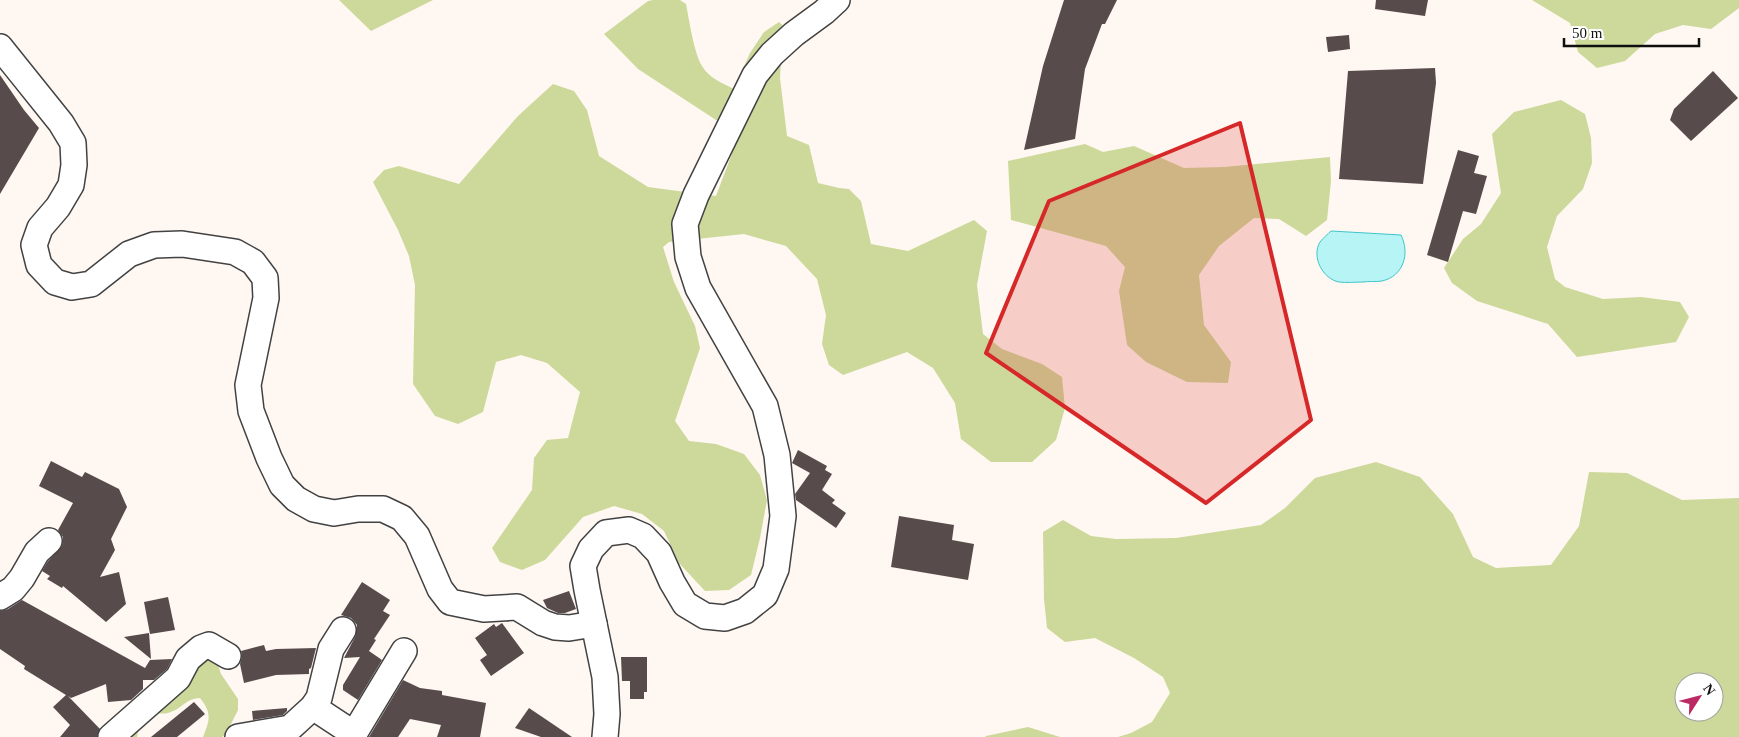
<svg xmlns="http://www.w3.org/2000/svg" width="1739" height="737" viewBox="0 0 1739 737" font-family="Georgia,serif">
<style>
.forest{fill:#cdd99a;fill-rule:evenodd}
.water{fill:#b7f4f5;stroke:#3fc5ca}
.building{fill:#574c4b}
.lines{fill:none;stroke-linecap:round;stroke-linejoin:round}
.minor-casing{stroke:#424242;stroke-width:28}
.minor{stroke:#fff;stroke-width:25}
.marked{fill:#d62828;fill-opacity:0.2;stroke:#d62828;stroke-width:4;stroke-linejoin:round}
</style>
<rect width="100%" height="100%" fill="#fff7f1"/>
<g class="forest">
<path d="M339,0h94l-62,31z"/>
<path d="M653,0h27l6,4c3,15 8,49 16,62 7,12 20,17 32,23l16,-36 14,-21 15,-10 19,18 -17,20 -1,18 7,58 22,9 9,38 21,5 10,1 12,12 10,43 37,7 66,-31 13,11 -10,54 6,49 19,15 40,15 20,13 3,31 -9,32 -24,22h-41l-30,-23 -6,-36 -22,-35 -26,-16 -64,23 -14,-10 -7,-21 4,-29 -9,-36 -31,-33 -42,-12 -75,8 -6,5 11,35 21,44 5,22 -25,73 14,20 27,3 28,10 16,21 7,25 -7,38 -9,37 -22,15 -24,1 -26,-28 -15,-32 -22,-17 -28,-8 -31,11 -38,43 -23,10 -22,-8 -8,-14 40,-58 2,-32 13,-18 21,-2 12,-46 -33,-29 -26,-8 -25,7 -13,50 -25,12 -23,-8 -22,-32 2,-99 -6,-29 -11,-26 -25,-48 11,-12 15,-4 60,18 59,-68 35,-32 21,7 13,19 12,46 49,31 68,9 23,-61 -101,-66 -34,-35 44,-33z"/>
<path d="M1532,0h207v8l-28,21 -28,-4 -28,9 -30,27 -28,7 -19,-16 -8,-29z"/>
<path d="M1561,100l24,14 6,24 1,25 -9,26 -26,27 -10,31 8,32 10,8 38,12 38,-2 39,5 9,15 -13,25 -99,15 -29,-33 -71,-23 -25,-18 -8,-15 19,-29 18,-15 20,-31 -9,-59 22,-22z"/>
<path d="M1085,144l18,8 31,-6 50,22 40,-1 106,-10 1,24 -4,39 -21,16 -27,-17 -25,-1 -35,28 -20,29 5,50 27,37 -3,21 -41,-1 -41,-20 -19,-17 -8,-54 6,-24 -19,-21 -95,-26 -3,-59z"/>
<path d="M1376,462l44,15 33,37 20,43 23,11 55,-3 28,-39 10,-54 38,1 55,27 57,-2v239h-621l13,-4 21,-11 18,-29 -7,-16 -29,-19 -39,-20 -30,4 -18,-14 -3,-29 -1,-67 20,-12 28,16 25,3 60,-1 85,-13 24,-17 30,-30zM1684,682h30v30h-30z"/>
<path d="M198,656l18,3 5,15 17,25v11l-12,24 -4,3h-19c7,-17 9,-24 -3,-39 -18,0 -20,19 -45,15l-16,15 -2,9h-21z"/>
<path d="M1028,727l32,10h-75l1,-1z"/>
</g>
<path class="water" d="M1331,231l70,4c9,18 3,41 -19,46 -6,1 -13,0 -19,1 -8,0 -17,1 -24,0 -16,-3 -28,-25 -19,-40 3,-4 8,-8 11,-11z"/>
<g class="building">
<path d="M1064,0h53l-12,24h-3l-17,45 -10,70 -51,11 19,-84z"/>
<path d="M1376,0h52l-3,16 -50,-7z"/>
<path d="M1349,35l1,14 -22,3 -2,-15z"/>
<path d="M1435,68l1,15 -13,101 -84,-5 9,-108z"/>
<path d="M1713,71l25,27 -47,43 -21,-21 4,-11z"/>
<path d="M0,75l24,35 15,18 -39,66z"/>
<path d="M1458,150l21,6 -5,17 13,3 -11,38 -13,-3 -15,51 -21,-7z"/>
<path d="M798,450l29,16 -2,4 7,4 -10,16 13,10 -3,3 14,10 -10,15 -40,-28 -1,-6 15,-21 -18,-10z"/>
<path d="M51,461l31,16 3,-5 34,17 8,18 -16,32 4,11 -15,27 19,-5 7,32 -20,18 -43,-36 -1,2 -15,-9 3,-3 -8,-5 6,-10 14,-15 1,-9 -5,-7 15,-27 -34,-17z"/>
<path d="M899,516l55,9 -2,15 22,4 -6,36 -77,-13z"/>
<path d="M362,582l28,18 -7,11 7,4 -16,24 2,1 -7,11 13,9 -24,40 -15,-10v-5l17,-28 -16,1 11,-21 2,-12 -6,-7 -10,-3z"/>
<path d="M569,591l7,18 -11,4h-7l-11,-5 -4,-8z"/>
<path d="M168,597l7,33 -25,4 -6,-32z"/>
<path d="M22,600l123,68 5,-8 22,-1 -5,10 -13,11h-11v9l-12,11 -23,2 -2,-18 -35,14 -3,-2 32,33 -3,8h-37l10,-12 -17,-18 13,-12 -42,-26 1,-3 -25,-17v-38l8,-2z"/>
<path d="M502,623l22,30 -33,23 -11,-16 7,-5 -12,-17 19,-14 2,3z"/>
<path d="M149,633l2,26 -27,-22z"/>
<path d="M264,645l2,6 10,-2 40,-1 -5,20 -2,1v5l-33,1 -32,8 -4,-19 2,-8 -1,-5z"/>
<path d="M621,657h26v35h-3v7h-14v-18h-8z"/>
<path d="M403,680l17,8 22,3v4l44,8 -6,34h-43l4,-12 -31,-6 -12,18h-29z"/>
<path d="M194,702l11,12 -28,23h-26z"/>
<path d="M287,708v3l-4,4 -30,5 -1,-9z"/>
<path d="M529,708l43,29h-31l-26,-9z"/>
</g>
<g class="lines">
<defs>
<g id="minor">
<path d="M0,47l61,76 12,20 1,22 -3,20 -13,22 -18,21 -6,17 5,20 16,17 17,5 19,-3 38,-30 25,-9 28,-1 53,8 18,10 12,16 1,20 -18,87 3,26 18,47 13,27 14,14 18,10 20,4 24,-4h25l19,9 15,18 23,53 10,13 34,7 33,-2 26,16 12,4 14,1 25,-4"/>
<path d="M0,597l13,-8 9,-11 15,-26 12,-11"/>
<path d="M313,707l41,27 50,-83"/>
<path d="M111,737l67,-59 10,-19 13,-11 8,-3 19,11"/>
<path d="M238,737l52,-9 23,-21 6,-9 12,-49 12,-19"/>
<path d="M605,737l2,-23 -2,-37 -18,-87 -4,-24 8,-17 15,-16 23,-3 14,6 16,17 13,29 13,22 20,12 20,2 20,-7 20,-16 11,-26 7,-53 -6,-61 -12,-49 -67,-118 -10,-31 -3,-33 11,-29 59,-120 17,-21 22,-20 30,-22 13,-12"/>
</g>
</defs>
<use href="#minor" class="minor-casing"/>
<use href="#minor" class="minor"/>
</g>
<path class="marked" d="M1240,123l71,297 -105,83 -220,-150 63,-152z"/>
<g transform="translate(1699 697) rotate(54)"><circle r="24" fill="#ffffff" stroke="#9f9f9f"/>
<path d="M0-4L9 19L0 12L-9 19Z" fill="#bc2a65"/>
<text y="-8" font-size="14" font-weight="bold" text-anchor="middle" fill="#0f0f0f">N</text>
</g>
<path d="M1564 38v8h135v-8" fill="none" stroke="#0f0f0f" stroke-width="2.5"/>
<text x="1572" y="38" font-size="15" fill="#0f0f0f" stroke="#ffffff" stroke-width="4" paint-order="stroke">50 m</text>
</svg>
